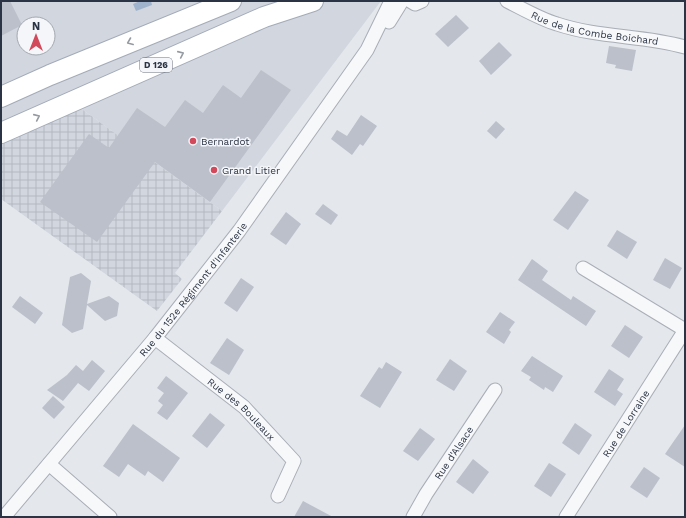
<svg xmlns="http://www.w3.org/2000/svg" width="686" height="518" viewBox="0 0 686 518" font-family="'Work Sans',sans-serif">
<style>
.built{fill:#d2d6de;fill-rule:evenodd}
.industrial{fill:url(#industrial-grid)}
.water{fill:#9fb4cc}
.building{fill:#bbc0ca}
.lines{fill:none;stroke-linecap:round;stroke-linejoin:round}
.minor-casing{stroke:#a9aeb7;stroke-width:15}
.primary-casing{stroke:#a3abb8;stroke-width:22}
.minor{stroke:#f7f8fa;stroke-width:13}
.primary{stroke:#fff;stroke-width:20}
.oneway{stroke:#959aa2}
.poi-dot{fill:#d1495b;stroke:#f4f6f9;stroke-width:1.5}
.labels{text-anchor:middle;stroke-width:3;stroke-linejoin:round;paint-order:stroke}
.shield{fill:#f4f6f9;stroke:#676e7b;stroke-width:1}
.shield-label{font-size:9px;font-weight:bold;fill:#2b3445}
.street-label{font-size:10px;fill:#2b3445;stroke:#f4f6f9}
.poi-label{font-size:10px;fill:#2b3445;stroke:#f4f6f9;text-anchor:start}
</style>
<defs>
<pattern id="industrial-grid" width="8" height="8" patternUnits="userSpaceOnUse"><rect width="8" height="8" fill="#d2d6de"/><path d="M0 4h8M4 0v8" fill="none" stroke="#b4b8c0"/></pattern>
</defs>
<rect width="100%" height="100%" fill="#e4e7ec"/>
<path class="built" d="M1,1h380l-159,210 -143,-104 -78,36zM24,24h24v24h-24z"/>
<path class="industrial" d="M79,107l143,104 -47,62 7,6 -25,32 -156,-112v-56z"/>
<path class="water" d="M140,1h11l1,4 -16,6 -3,-7z"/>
<g class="building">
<path d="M1,1h9l12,24 -21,11z"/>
<path d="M456,15l13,13 -21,19 -13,-13z"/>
<path d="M499,42l13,13 -21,20 -12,-14z"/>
<path d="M609,46l27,4 -4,21 -17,-3 1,-3 -10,-2z"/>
<path d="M261,70l30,20 -81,112 -55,-40 -58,80 -57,-40 49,-68 20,14 28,-40 28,19 20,-27 18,13 20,-28 18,13z"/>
<path d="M361,115l16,11 -14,20 -3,-2 -8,11 -21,-16 6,-9 10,6z"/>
<path d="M496,121l9,8 -9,10 -9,-8z"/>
<path d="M575,191l14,9 -21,30 -15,-10z"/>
<path d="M323,204l15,11 -7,10 -16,-11z"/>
<path d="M286,212l15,12 -15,21 -16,-11z"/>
<path d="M617,230l20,12 -10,17 -20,-13z"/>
<path d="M665,258l17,10 -12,21 -17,-9z"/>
<path d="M532,259l16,12 -6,9 29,20 2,-4 23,15 -10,15 -68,-46z"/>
<path d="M81,273l10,8 -4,23 22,-8 10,7 -2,13 -12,5 -18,-16 -4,24 -11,4 -10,-8 8,-48z"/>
<path d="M241,278l13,9 -17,25 -13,-9z"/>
<path d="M20,296l23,17 -8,11 -23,-17z"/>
<path d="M500,312l15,10 -6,8 2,2 -7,12 -18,-12z"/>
<path d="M625,325l18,12 -14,21 -18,-12z"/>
<path d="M227,338l17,12 -15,25 -19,-12z"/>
<path d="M532,356l31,20 -10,16 -8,-5 -1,3 -15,-10 2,-3 -10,-6z"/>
<path d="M450,359l17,12 -13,20 -18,-11z"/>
<path d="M92,360l13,11 -16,20 -11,-8 -15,18 -16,-11 20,-15 9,-10 7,6z"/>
<path d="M386,362l16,10 -22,36 -20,-12 19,-29 3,2z"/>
<path d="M609,369l15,10 -7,11 6,4 -8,12 -21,-14z"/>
<path d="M166,376l22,17 -21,27 -10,-7 6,-8 -5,-4 6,-8 -7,-5z"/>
<path d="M53,396l12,11 -11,12 -12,-11z"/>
<path d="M210,413l15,12 -18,23 -15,-12z"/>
<path d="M575,423l17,12 -13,20 -17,-12z"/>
<path d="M133,424l47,34 -17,24 -15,-11 -3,5 -17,-12 -9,13 -16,-11z"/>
<path d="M685,425v42l-20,-13z"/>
<path d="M420,428l15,11 -17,22 -15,-10z"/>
<path d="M473,459l16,13 -16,22 -17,-12z"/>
<path d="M549,463l17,11 -15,23 -17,-11z"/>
<path d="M644,467l16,11 -13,20 -17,-11z"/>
<path d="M303,501l30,16h-39z"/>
</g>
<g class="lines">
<defs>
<g id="minor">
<path d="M410,1l5,3 7,-3"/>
<path id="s1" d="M507,1c16,8 33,18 50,23 42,14 86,11 128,23"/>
<path d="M389,22l13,-21"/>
<path d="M583,268l102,62"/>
<path id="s2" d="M155,338l89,69 50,54 -16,35"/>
<path d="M49,464l61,53"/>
<path id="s3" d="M4,517l151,-179 84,-107 128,-181 24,-49"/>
<path id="s4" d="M413,517l13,-23 69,-104"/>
<path id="s5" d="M566,517l119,-187"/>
</g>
<g id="primary">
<path d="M1,97l49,-22 181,-74"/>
<path d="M1,133l263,-116 49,-16"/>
</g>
</defs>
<use href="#minor" class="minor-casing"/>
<use href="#primary" class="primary-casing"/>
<use href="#minor" class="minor"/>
<use href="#primary" class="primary"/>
</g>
<defs><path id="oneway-chevron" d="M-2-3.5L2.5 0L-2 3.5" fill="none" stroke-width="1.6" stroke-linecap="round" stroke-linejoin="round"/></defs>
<g class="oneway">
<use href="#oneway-chevron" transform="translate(130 42) rotate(158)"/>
<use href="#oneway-chevron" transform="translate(181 54) rotate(-24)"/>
<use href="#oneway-chevron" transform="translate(37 117) rotate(-24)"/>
</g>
<g class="poi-dot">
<circle cx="193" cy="141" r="4"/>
<circle cx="214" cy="170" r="4"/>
</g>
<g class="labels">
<rect class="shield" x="140" y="58" width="32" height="14" rx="3"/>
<g class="shield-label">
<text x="156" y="68">D 126</text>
</g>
<g class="street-label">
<text dy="4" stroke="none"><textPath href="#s1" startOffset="93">Rue de la Combe Boichard</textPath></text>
<text dy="4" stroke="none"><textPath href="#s3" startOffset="296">Rue du 152e Régiment d'Infanterie</textPath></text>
<text dy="4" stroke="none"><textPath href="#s2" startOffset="112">Rue des Bouleaux</textPath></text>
<text dy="4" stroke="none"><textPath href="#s5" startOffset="111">Rue de Lorraine</textPath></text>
<text dy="4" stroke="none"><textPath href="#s4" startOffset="76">Rue d'Alsace</textPath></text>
</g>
<g class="poi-label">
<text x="201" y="145">Bernardot</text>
<text x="222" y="174">Grand Litier</text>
</g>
</g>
<rect width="686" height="518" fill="none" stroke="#2b3445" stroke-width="4"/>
<g transform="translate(36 36)"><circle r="19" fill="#f4f6f9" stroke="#a4a8b1"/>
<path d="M0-3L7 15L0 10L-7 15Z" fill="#d1495b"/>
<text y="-6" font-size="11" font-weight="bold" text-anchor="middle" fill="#2b3445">N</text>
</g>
</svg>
